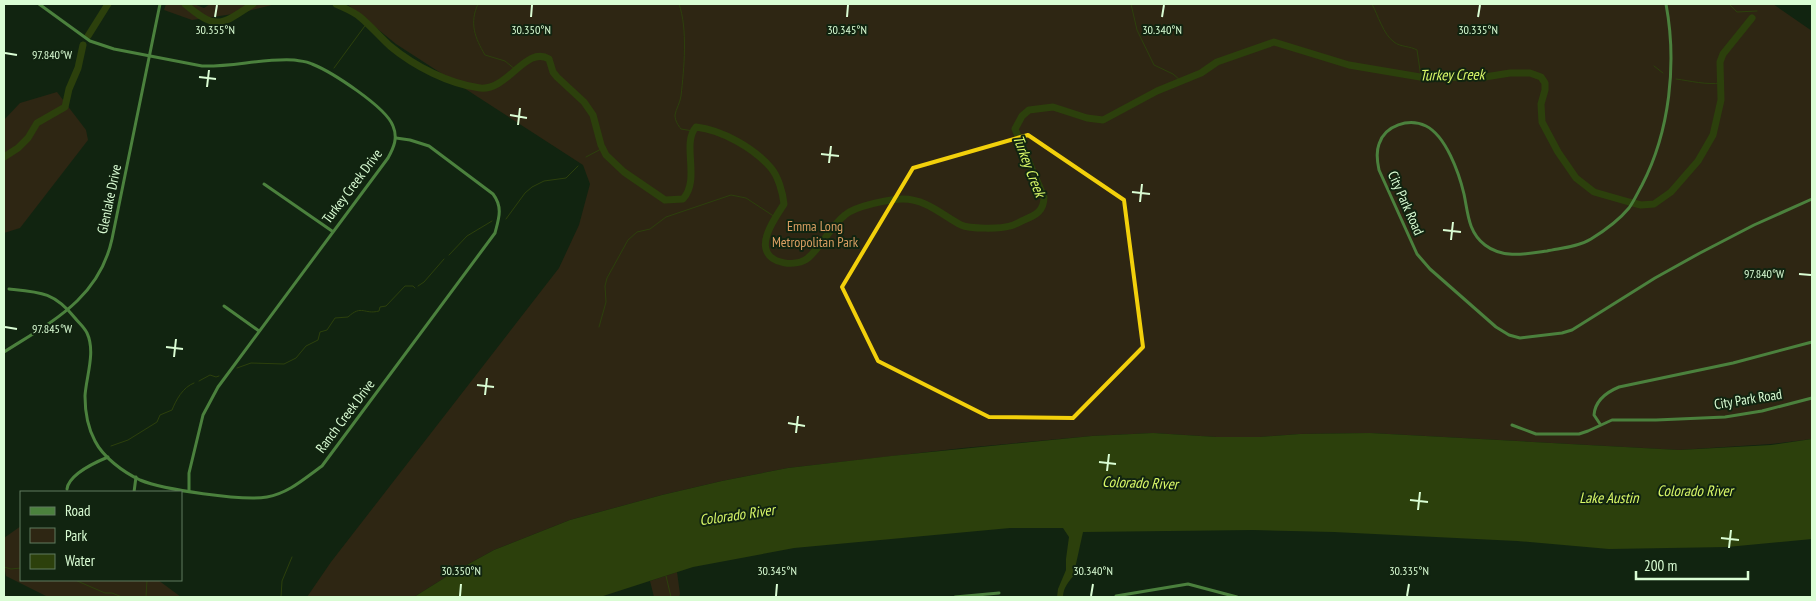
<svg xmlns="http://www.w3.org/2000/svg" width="1816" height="601" viewBox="0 0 1816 601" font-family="'PT Sans Narrow',sans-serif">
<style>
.green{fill:#2e2613}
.water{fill:#2c400c}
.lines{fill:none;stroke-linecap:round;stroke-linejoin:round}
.stream{stroke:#2c400c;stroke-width:1}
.river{stroke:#2c400c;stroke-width:7}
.minor{stroke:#4b813d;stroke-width:3}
.marked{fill:none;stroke:#f2d00b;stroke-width:4;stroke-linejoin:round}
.ticks{fill:none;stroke:#dafdd4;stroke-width:2}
.labels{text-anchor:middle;stroke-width:4;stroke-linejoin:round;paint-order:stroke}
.street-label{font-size:14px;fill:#dafdd4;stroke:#112410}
.park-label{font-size:14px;fill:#da9f63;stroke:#112410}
.water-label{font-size:15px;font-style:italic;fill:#d9f868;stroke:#112410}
.ticks-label{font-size:12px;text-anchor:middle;fill:#dafdd4;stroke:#112410;stroke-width:4;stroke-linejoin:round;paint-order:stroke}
</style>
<rect width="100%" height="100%" fill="#112410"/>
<g class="green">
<path d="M166,4h28l10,4 6,-4h66l-36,9 -48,7 -28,-10z"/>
<path d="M347,4h1426l39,27v408l-41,5 -92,6 -309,-17 -70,1 -40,3h-44l-63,-4 -61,3 -129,12 -175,20 -66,13 -60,14 -92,25 -76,30 -40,22 -40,25h-107l24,-35 228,-294 20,-43 11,-41 -7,-19 -187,-121z"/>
<path d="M57,92l29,38 2,10 -68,88 -16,5v-113l16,-17z"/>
<path d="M21,526v54h137l23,17h-133l-42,-21 -2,-10v-28z"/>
<path d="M677,572l3,22 -1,3h-25l-4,-16z"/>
</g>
<path class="water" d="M1153,433l63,4h44l40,-3 70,-1 309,17 92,-5 41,-6v100l-85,8 -118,2 -92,-8 -183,-9 -81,-2 -170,2 -9,41 1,1c-6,7 -12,14 -12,23h-6l1,-8 8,-19v-11l3,-22 -6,-9h-53l-216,20 -101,19 -93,30h-186l40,-25 40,-22 76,-30 92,-25 60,-14 66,-13 103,-12 201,-20z"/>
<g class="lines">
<g class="stream">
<path d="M478,4c-9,19 -3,34 7,51l20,6 11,9"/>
<path d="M679,4c9,25 5,65 2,92 -1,7 -5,13 -6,19 0,6 3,10 6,14l12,2"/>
<path d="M1131,4l6,26 17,35 19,9 8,7"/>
<path d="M1372,4c6,11 11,30 22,38 6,5 16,4 23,8l4,27"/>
<path d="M1729,4l8,8 20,-1"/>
<path d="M1654,66l9,7"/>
<path d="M334,68l33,-45"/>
<path d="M1676,79c15,2 30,6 45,4"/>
<path d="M586,157l17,-9"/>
<path d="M506,219l19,-26 7,-6 12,-6 22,-3 12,-12"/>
<path d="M449,255l18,-19 25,-15"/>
<path d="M418,286l6,-4 20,-23"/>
<path d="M599,327l7,-25 -1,-16 2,-8 21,-38 9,-8 13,-3 16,-12 65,-22 15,3 29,19"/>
<path d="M237,368l14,-5 33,1 12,-6 10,-12 12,-6 2,-8 7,-2 8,-12 13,-1c14,-13 16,-2 31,-6l1,-4 6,-1 19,-20h8l2,2"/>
<path d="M199,381l11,-6 6,2 3,-1"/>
<path d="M111,446l17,-6 29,-18 3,-7 12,-5c4,-10 11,-23 22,-27"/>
<path d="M4,567l7,2 10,-1"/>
<path d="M666,576l5,21"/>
<path d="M75,580l30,13h7l10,4"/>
<path d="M146,597l1,-17"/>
<path d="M281,597l1,-16 10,-24"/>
</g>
<g class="river">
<path d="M185,4c32,27 36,21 68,0"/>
<path d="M336,4c8,4 17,7 24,13 11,9 20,20 30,29 24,20 59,38 90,42 28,3 46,-43 69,-29l4,13 4,5 27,25 9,13 8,30 5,10 18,17 41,28 18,-1c18,-20 -2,-55 13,-72 26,3 58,21 75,41 7,8 12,25 13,36 -7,11 -22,32 -18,45 4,16 31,18 42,9 14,-12 23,-32 37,-43 10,-9 45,-16 58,-16 23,0 39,16 58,26 9,4 39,4 49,1 5,-1 9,-4 14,-6 12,-5 20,-9 20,-23l-29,-68 7,-13 7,-6 24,-3 34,11 16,2 54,-29 44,-18 16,-11 57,-20 75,23 77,13 59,-1 25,-4h20l11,4 4,6v7l-4,14 1,18 16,30 18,26 18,14 35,10 12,3 13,-1 17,-12 27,-31 15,-26 8,-35 -1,-38 3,-8 29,-36"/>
<path d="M88,36l20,-32"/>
<path d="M4,157l14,-9 10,-10 9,-15 28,-16 4,-18 9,-21 5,-23"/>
</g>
<g class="minor">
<path d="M39,4l51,37 24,8 88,17c31,1 61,-8 92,-6 6,1 13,1 18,4 20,8 74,43 81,62 5,12 1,21 -5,32l-170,229 -15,28 -14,58v18"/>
<path d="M1666,4c11,59 4,127 -24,181 -4,7 -8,16 -13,23 -10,12 -25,23 -38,31 -13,8 -30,9 -44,12 -21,3 -44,8 -62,-6 -17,-13 -17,-32 -21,-51 -5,-21 -18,-58 -38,-68 -17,-8 -41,-1 -47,18 -3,8 -2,17 0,26l38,84 13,15 66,58 13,8 11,3 42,-5 10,-3 83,-52 45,-25 54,-28 58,-26"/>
<path d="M264,184l68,47"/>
<path d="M9,289c31,3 45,3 66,29 4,5 9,9 12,15 9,19 -1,44 -2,63 0,15 3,32 10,45 8,16 28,31 45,39 24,10 102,21 127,17 22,-4 38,-19 55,-31l173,-233c4,-15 8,-26 -2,-39l-64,-48 -19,-6 -14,-2"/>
<path d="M224,306l35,25"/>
<path d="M4,352c47,-30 95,-53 108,-113l48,-235"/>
<path d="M1600,424l-6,-9c1,-14 13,-23 25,-28l114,-24 79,-21"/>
<path d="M1512,425l24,9h43l9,-3 24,-11h44l69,-3 37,-6 50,-13"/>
<path d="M67,489c2,-15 29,-27 41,-32"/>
<path d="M134,492l2,-15"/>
<path d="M1116,596l72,-12 49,13"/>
<path d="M955,597l44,-4"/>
</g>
</g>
<path class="marked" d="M1028,135l96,65 19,147 -70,71 -84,-1 -111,-56 -36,-74 71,-119z"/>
<path class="ticks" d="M215,17l2,-12M531,17l1,-12M847,17l1,-12M1162,17l2,-12M1478,17l2,-12M5,53l12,2M199,77l17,2M207,87l2,-17M510,115l17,3M518,125l2,-17M821,154l18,2M829,163l2,-17M1132,192l18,2M1140,202l2,-18M1443,230l18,2M1451,240l2,-18M1799,274l12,1M5,327l12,2M166,347l17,2M174,357l2,-18M477,385l17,2M485,395l2,-17M788,423l17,3M796,433l2,-17M1099,462l17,2M1107,471l2,-17M1410,500l18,2M1418,510l2,-18M1721,538l18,2M1729,548l2,-18M460,596l1,-12M776,596l1,-12M1091,596l2,-12M1407,596l2,-12"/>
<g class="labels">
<g class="street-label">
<text transform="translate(352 186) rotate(-53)" y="5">Turkey Creek Drive</text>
<text transform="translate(109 199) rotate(-78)" y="5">Glenlake Drive</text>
<text transform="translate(1406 203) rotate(66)" y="5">City Park Road</text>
<text transform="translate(1748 399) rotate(-9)" y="5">City Park Road</text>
<text transform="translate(345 416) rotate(-53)" y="5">Ranch Creek Drive</text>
</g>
<g class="park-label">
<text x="815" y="231">Emma Long<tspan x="815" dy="16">Metropolitan Park</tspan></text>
</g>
<g class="water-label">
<text transform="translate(1452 75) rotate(-1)" y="5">Turkey Creek</text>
<text transform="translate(1029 166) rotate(69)" y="5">Turkey Creek</text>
<text transform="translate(1140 483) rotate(2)" y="5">Colorado River</text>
<text x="1695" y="496">Colorado River</text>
<text x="1609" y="503">Lake Austin</text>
<text transform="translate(737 515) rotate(-8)" y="5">Colorado River</text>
</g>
</g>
<g class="ticks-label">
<text x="215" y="34">30.355°N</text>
<text x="531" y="34">30.350°N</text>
<text x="847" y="34">30.345°N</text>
<text x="1162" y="34">30.340°N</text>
<text x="1478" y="34">30.335°N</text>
<text x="52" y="59">97.840°W</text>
<text x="1764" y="278">97.840°W</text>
<text x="52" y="333">97.845°W</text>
<text x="461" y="575">30.350°N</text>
<text x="777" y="575">30.345°N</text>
<text x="1093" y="575">30.340°N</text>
<text x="1409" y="575">30.335°N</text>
</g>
<rect width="1816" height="601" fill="none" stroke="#dafdd4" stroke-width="10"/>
<rect x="20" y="491" width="162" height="90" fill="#112410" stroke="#617b5e"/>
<rect x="30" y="507" width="25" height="8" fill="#4b813d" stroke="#617b5e"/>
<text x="65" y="516" font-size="15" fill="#dafdd4">Road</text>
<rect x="30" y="528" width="25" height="15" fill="#2e2613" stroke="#617b5e"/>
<text x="65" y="541" font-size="15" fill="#dafdd4">Park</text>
<rect x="30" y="554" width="25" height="15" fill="#2c400c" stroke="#617b5e"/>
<text x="65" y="566" font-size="15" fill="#dafdd4">Water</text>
<path d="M1636 571v8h112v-8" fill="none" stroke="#dafdd4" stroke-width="2.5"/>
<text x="1644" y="571" font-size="15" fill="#dafdd4" stroke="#112410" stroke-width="4" paint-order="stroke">200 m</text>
</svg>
